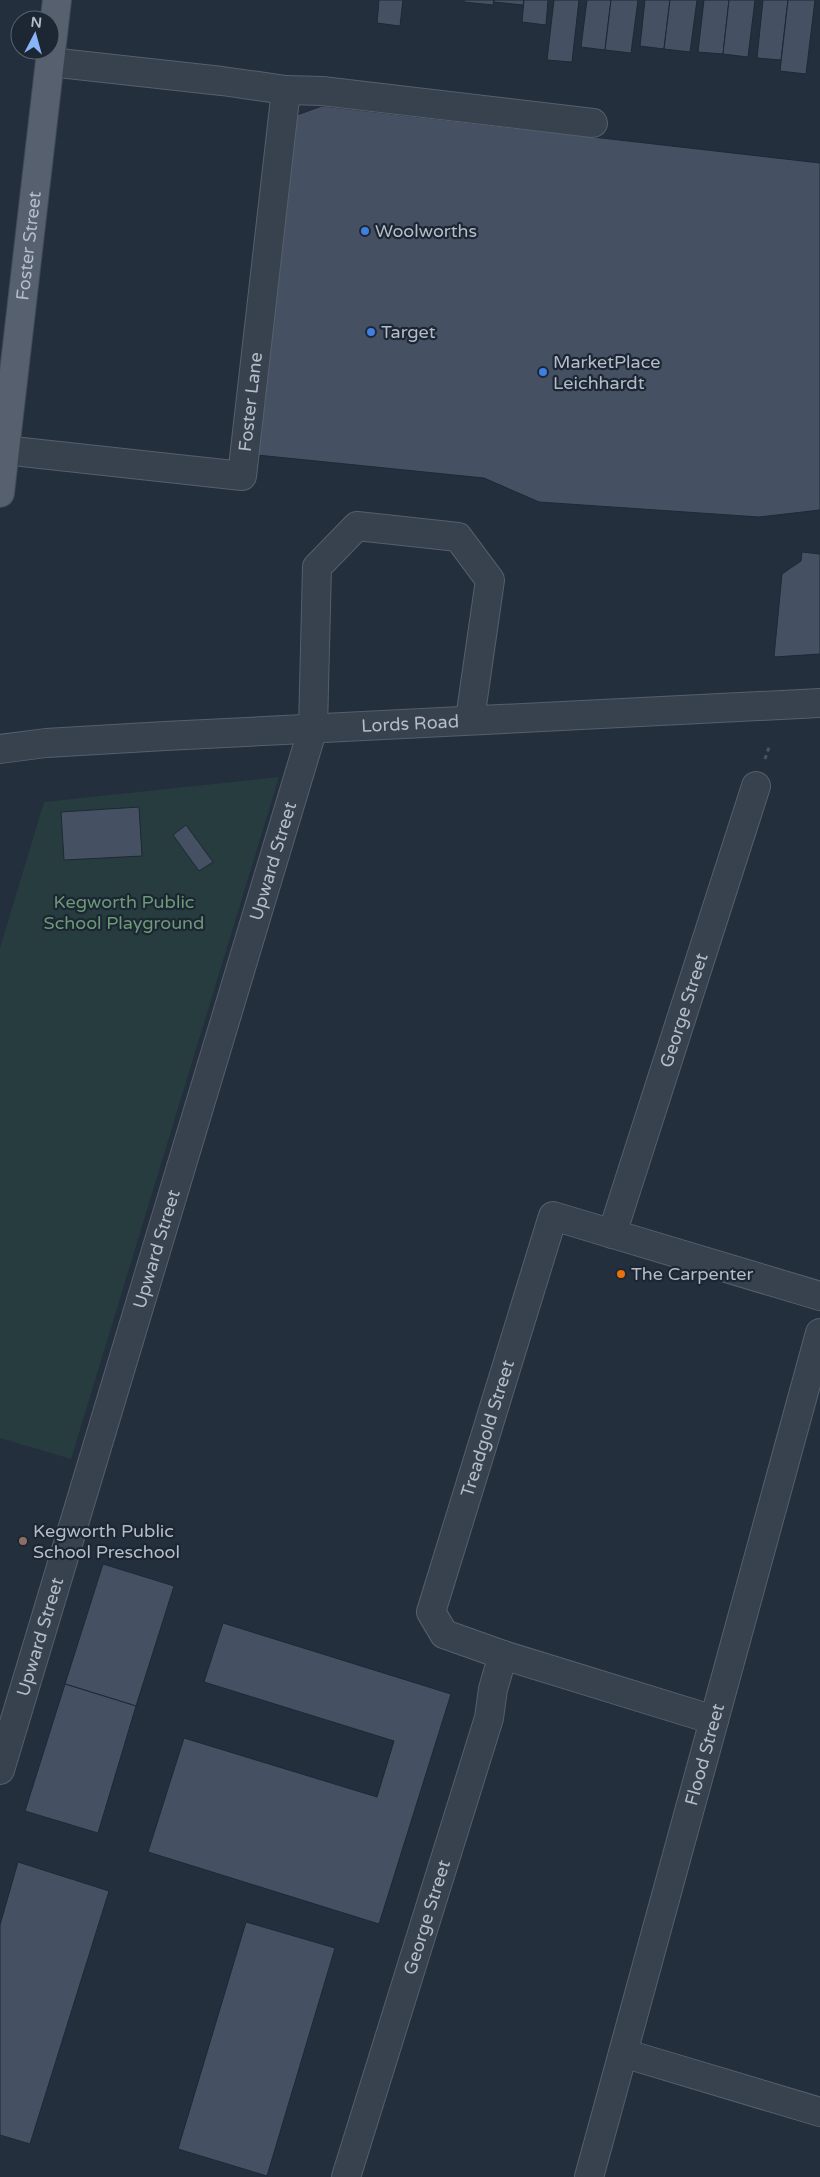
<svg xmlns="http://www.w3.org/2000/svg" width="820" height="2177" viewBox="0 0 820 2177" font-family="'Varela Round',sans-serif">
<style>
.green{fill:#263c3f}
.building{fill:#455162;stroke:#1f2835}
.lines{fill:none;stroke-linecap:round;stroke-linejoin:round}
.minor-casing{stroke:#565f6c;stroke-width:30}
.major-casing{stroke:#414a57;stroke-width:30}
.path{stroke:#44595c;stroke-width:3;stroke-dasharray:4 4;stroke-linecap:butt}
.minor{stroke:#38414e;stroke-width:28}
.major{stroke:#56606e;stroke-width:28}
.shop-dot{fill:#3f7fe0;stroke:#1d2633;stroke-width:2}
.food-dot{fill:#e8710a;stroke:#1d2633;stroke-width:2}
.education-dot{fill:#8d6e63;stroke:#1d2633;stroke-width:2}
.labels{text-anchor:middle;stroke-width:4.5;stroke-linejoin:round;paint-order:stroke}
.poi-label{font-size:18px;fill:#b4bcc9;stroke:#1d2633;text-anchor:start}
.street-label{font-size:18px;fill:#b4bcc9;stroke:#1d2633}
.park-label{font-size:18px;fill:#6b9a76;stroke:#1d2633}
</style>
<rect width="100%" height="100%" fill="#242f3e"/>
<path class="green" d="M279,777l-208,682 -71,-21v-490l44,-146z"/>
<g class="building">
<path d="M379,0h24l-3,26 -23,-3z"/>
<path d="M464,0h30l-1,5 -29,-3z"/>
<path d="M494,0h30l-1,5 -29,-3z"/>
<path d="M524,0h24l-2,25 -24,-3z"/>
<path d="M554,0h25l-7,62 -25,-2z"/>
<path d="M587,0h24l-6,50 -24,-3z"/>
<path d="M611,0h27l-7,53 -26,-3z"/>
<path d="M645,0h25l-6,49 -24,-3z"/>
<path d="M670,0h27l-7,52 -26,-3z"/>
<path d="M704,0h25l-6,54 -25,-2z"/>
<path d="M729,0h26l-7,57 -25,-3z"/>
<path d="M763,0h25l-7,60 -24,-2z"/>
<path d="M788,0h27l-9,74 -26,-3z"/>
<path d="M322,106l498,57v347l-61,7 -220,-15 -55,-24 -227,-23 40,-340z"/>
<path d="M802,552l18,2v100l-46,3 8,-83 19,-13z"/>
<path d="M139,807l3,49 -78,4 -3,-48z"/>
<path d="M186,825l27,37 -14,9 -26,-36z"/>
<path d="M103,1564l71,22 -38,120 -71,-22z"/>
<path d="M223,1623l228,71 -72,230 -231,-72 36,-114 193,59 17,-56 -190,-59z"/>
<path d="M65,1684l71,22 -38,127 -73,-22z"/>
<path d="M18,1862l91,29 -79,253 -30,-9v-210z"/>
<path d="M246,1922l89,26 -68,228 -89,-27z"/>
</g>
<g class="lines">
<defs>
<g id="minor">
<path d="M50,62l172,19 64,9 36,1 271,32"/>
<path id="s1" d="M4,450l238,26 44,-386"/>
<path id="s2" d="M0,749l46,-6 119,-7 655,-33"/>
<path id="s3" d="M612,1234l144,-448"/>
<path id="s4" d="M714,1720l-211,-65 -59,-21 -13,-22 122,-396 267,80"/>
<path id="s5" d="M0,1770l313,-1042 4,-161 40,-41 101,11 32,43 -20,139"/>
<path d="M623,2053l197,59"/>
<path id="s6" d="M346,2177l143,-459 4,-29 10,-34"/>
<path id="s7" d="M589,2177l231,-844"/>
</g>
<g id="major">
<path id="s8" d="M0,493l57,-493"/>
</g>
</defs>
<use href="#minor" class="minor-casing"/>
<use href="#major" class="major-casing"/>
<path class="path" d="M765,759l4,-12"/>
<use href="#minor" class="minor"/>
<use href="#major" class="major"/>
</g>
<g class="shop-dot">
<circle cx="365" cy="231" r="5"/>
<circle cx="371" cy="332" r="5"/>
<circle cx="543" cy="372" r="5"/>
</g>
<circle class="food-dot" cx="621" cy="1274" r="5"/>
<circle class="education-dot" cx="23" cy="1541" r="5"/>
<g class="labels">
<g class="poi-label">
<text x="375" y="237">Woolworths</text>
<text x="381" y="338">Target</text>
<text x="553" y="368">MarketPlace<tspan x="553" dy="21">Leichhardt</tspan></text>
<text x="631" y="1280">The Carpenter</text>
<text x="33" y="1537">Kegworth Public<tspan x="33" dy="21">School Preschool</tspan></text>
</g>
<g class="street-label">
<text dy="6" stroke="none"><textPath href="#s8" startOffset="249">Foster Street</textPath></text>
<text dy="6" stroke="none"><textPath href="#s1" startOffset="314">Foster Lane</textPath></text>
<text dy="6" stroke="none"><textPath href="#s2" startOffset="411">Lords Road</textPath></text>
<text dy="6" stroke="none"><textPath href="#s5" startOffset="949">Upward Street</textPath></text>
<text dy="6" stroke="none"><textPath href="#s3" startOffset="235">George Street</textPath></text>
<text dy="6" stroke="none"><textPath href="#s5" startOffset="544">Upward Street</textPath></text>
<text dy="6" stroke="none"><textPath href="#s4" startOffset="501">Treadgold Street</textPath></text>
<text dy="6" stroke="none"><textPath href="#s5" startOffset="139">Upward Street</textPath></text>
<text dy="6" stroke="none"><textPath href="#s7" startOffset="438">Flood Street</textPath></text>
<text dy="6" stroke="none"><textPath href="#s6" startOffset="272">George Street</textPath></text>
</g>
<g class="park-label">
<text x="124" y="908">Kegworth Public<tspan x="124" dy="21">School Playground</tspan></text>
</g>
</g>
<g transform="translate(35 35) rotate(6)"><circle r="24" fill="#1d2633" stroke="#59626f"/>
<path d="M0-4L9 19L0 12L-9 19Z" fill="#8ab4f8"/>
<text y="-8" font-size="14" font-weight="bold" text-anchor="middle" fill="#b4bcc9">N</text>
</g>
</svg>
